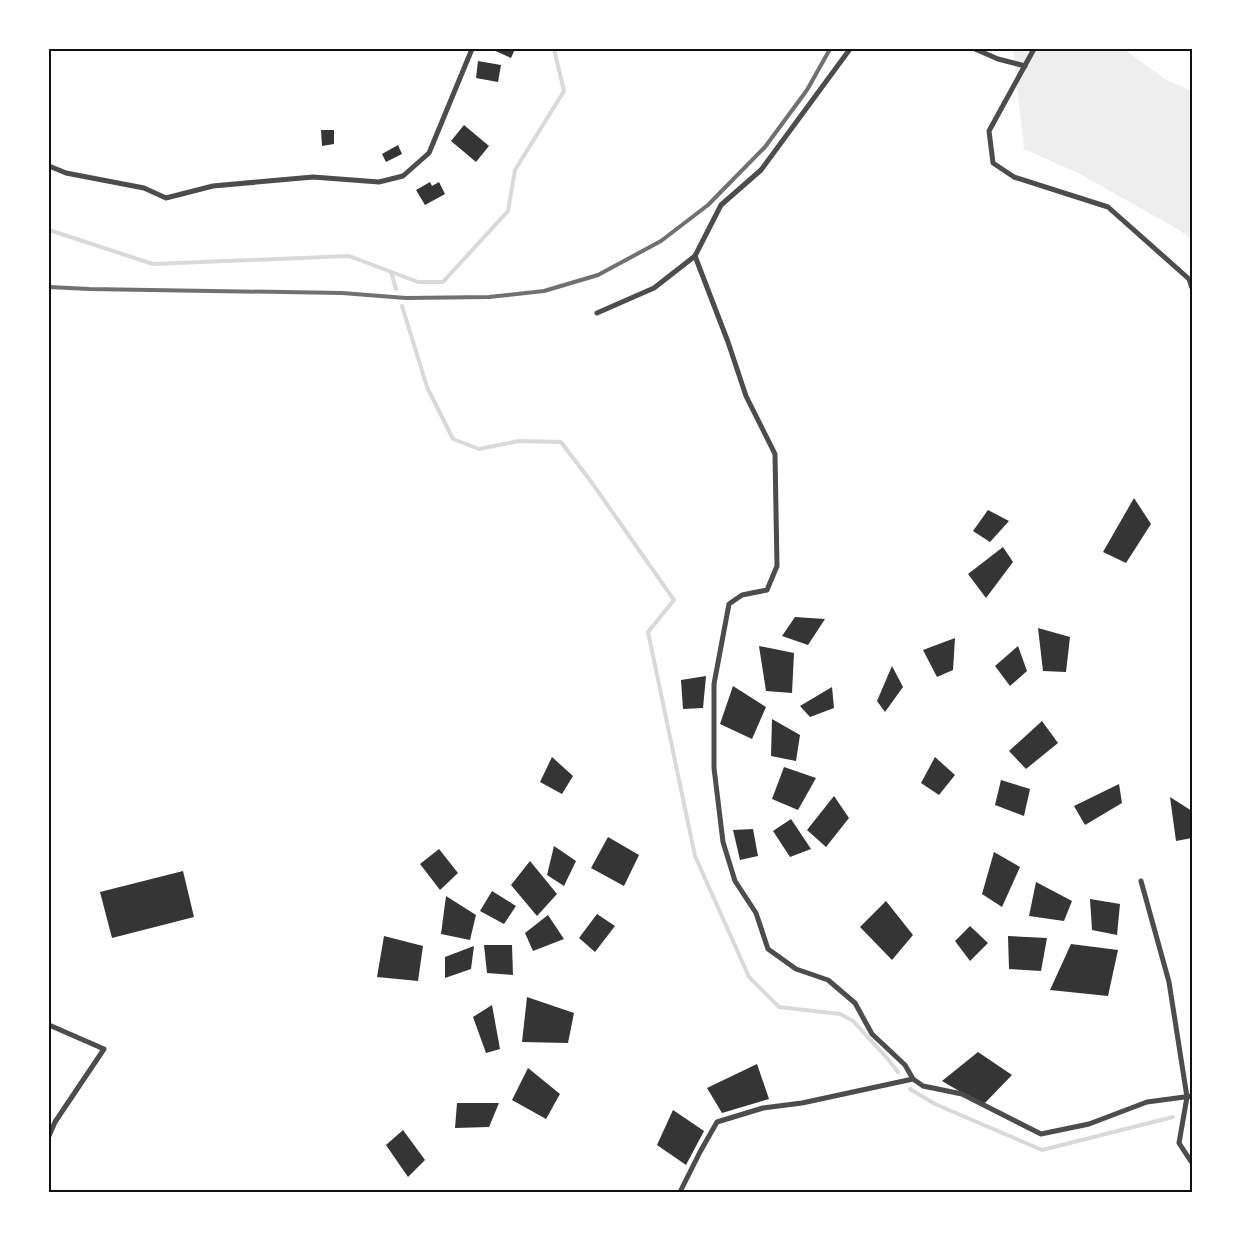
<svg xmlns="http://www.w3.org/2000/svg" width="1241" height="1241" viewBox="0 0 1241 1241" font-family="Overpass,sans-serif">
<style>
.green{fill:#eee}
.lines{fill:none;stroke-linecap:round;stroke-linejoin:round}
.stream{stroke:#d9d9d9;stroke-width:4}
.building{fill:#353535}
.minor{stroke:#4c4c4c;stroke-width:5}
.rail{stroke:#707070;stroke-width:4}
.neatline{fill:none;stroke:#111;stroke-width:2}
</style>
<rect width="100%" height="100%" fill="#fff"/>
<path class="green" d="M1005,49h119l42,31 26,11v149l-13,-10 -99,-56 -56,-25 -11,-97z"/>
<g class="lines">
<g class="stream">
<path d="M49,230l104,34 196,-8 69,26h25l65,-71 7,-41 49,-79 -10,-42"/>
<path d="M391,272l5,17"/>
<path d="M402,306l25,81 26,52 26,10 40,-8 42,1 31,41 82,117 -26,32 47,224 54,121 30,30 61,7 13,7 34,37 11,14"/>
<path d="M910,1089l25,15 107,46 131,-33"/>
</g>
</g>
<g class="building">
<path d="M491,49h24l-4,9z"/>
<path d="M478,61l23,4 -3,17 -22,-4z"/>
<path d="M464,125l25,21 -13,16 -25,-21z"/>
<path d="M321,130h13v14l-12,2z"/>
<path d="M398,145l4,9 -16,8 -4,-8z"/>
<path d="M430,182l2,4 7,-4 6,12 -20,11 -9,-15z"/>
<path d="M1134,498l17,26 -25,39 -23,-11z"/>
<path d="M988,510l21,11 -19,21 -17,-11z"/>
<path d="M1003,547l10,15 -27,36 -18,-24z"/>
<path d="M795,617l30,2 -17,26 -26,-9z"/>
<path d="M1038,628l32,9 -4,35 -23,-1z"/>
<path d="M955,638l-2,32 -16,7 -14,-27z"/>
<path d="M759,646l35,7 -2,40 -26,-2z"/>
<path d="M1018,646l9,25 -17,15 -15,-20z"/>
<path d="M892,666l11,21 -18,25 -8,-11z"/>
<path d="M706,676l-3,32 -20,1 -2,-29z"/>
<path d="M733,686l33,21 -14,32 -32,-15z"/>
<path d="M832,687l2,21 -24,9 -10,-11z"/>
<path d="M772,719l28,16 -4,26 -25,-5z"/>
<path d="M1042,721l16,22 -32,26 -17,-18z"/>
<path d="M552,757l21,19 -11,18 -22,-12z"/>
<path d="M935,757l20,18 -16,20 -18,-12z"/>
<path d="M784,767l32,11 -18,32 -26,-11z"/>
<path d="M1001,780l29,9 -6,27 -29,-11z"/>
<path d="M1119,784l3,19 -37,22 -11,-19z"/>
<path d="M834,796l15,22 -23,29 -19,-17z"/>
<path d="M1170,797l22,14v27l-16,3z"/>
<path d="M791,819l20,30 -21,8 -17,-26z"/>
<path d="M753,829l5,27 -18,4 -7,-30z"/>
<path d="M608,837l31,18 -15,31 -33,-18z"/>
<path d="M554,846l22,15 -12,25 -17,-11z"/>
<path d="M439,849l19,24 -18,17 -20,-26z"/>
<path d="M994,852l26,15 -18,40 -20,-13z"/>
<path d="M530,861l27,33 -20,22 -26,-31z"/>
<path d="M183,871l11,46 -82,21 -12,-46z"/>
<path d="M1036,882l36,19 -8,20 -35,-5z"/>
<path d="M492,891l24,15 -12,18 -24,-13z"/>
<path d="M446,896l30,19 -6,25 -29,-6z"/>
<path d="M1090,899l30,5 -3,31 -25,-5z"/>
<path d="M886,901l27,34 -21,25 -32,-33z"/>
<path d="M597,914l18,12 -20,26 -16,-14z"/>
<path d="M548,915l16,24 -31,12 -8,-18z"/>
<path d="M970,926l18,17 -18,18 -15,-20z"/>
<path d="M384,936l39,10 -5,35 -41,-4z"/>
<path d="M1008,936l39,2 -6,33 -32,-2z"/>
<path d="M1071,944l47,6 -10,46 -58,-6z"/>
<path d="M484,945h28l1,30 -26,-2z"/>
<path d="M474,946l-3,23 -26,9v-21z"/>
<path d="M527,997l47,16 -6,30 -46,-1z"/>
<path d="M492,1005l8,44 -14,4 -13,-36z"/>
<path d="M978,1052l34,23 -29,30 -41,-24z"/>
<path d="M757,1064l12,35 -47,14 -15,-25z"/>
<path d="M528,1068l32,26 -14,25 -34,-19z"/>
<path d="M457,1103h42l-10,24 -34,1z"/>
<path d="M673,1110l31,21 -18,34 -29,-20z"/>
<path d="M403,1130l22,30 -17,17 -22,-32z"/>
</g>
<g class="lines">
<g class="minor">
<path d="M850,49l-89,121 -40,35 -26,51 33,86 18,54 29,58 2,112 -10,24 -25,5 -13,9 -15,80v84l9,74 12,39 21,32 12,36 28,20 32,11 27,23 17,31 33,31 8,14 10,7 39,8 79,40 48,-10 58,-22 45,-6"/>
<path d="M975,49l23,10 27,7"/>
<path d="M1034,49l-45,82 4,32 21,14 94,30 81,72 3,9"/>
<path d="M49,166l17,7 78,15 22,10 47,-12 100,-9 66,5 24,-6 26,-23 43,-104"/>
<path d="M597,313l57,-25 41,-32"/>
<path d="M1141,881l28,101 18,115 -8,46 13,20"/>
<path d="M49,1025l55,24 -49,73 -6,14"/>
<path d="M680,1192l20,-40 17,-30 46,-14 39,-5 111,-24"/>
</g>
<path class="rail" d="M49,287l40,2 253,4 64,5 83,-1 55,-6 54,-16 63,-34 47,-36 57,-58 42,-57 23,-41"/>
</g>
<rect width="1241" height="1241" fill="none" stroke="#ffffff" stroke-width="100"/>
<rect x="50" y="50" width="1141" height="1141" class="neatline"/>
</svg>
